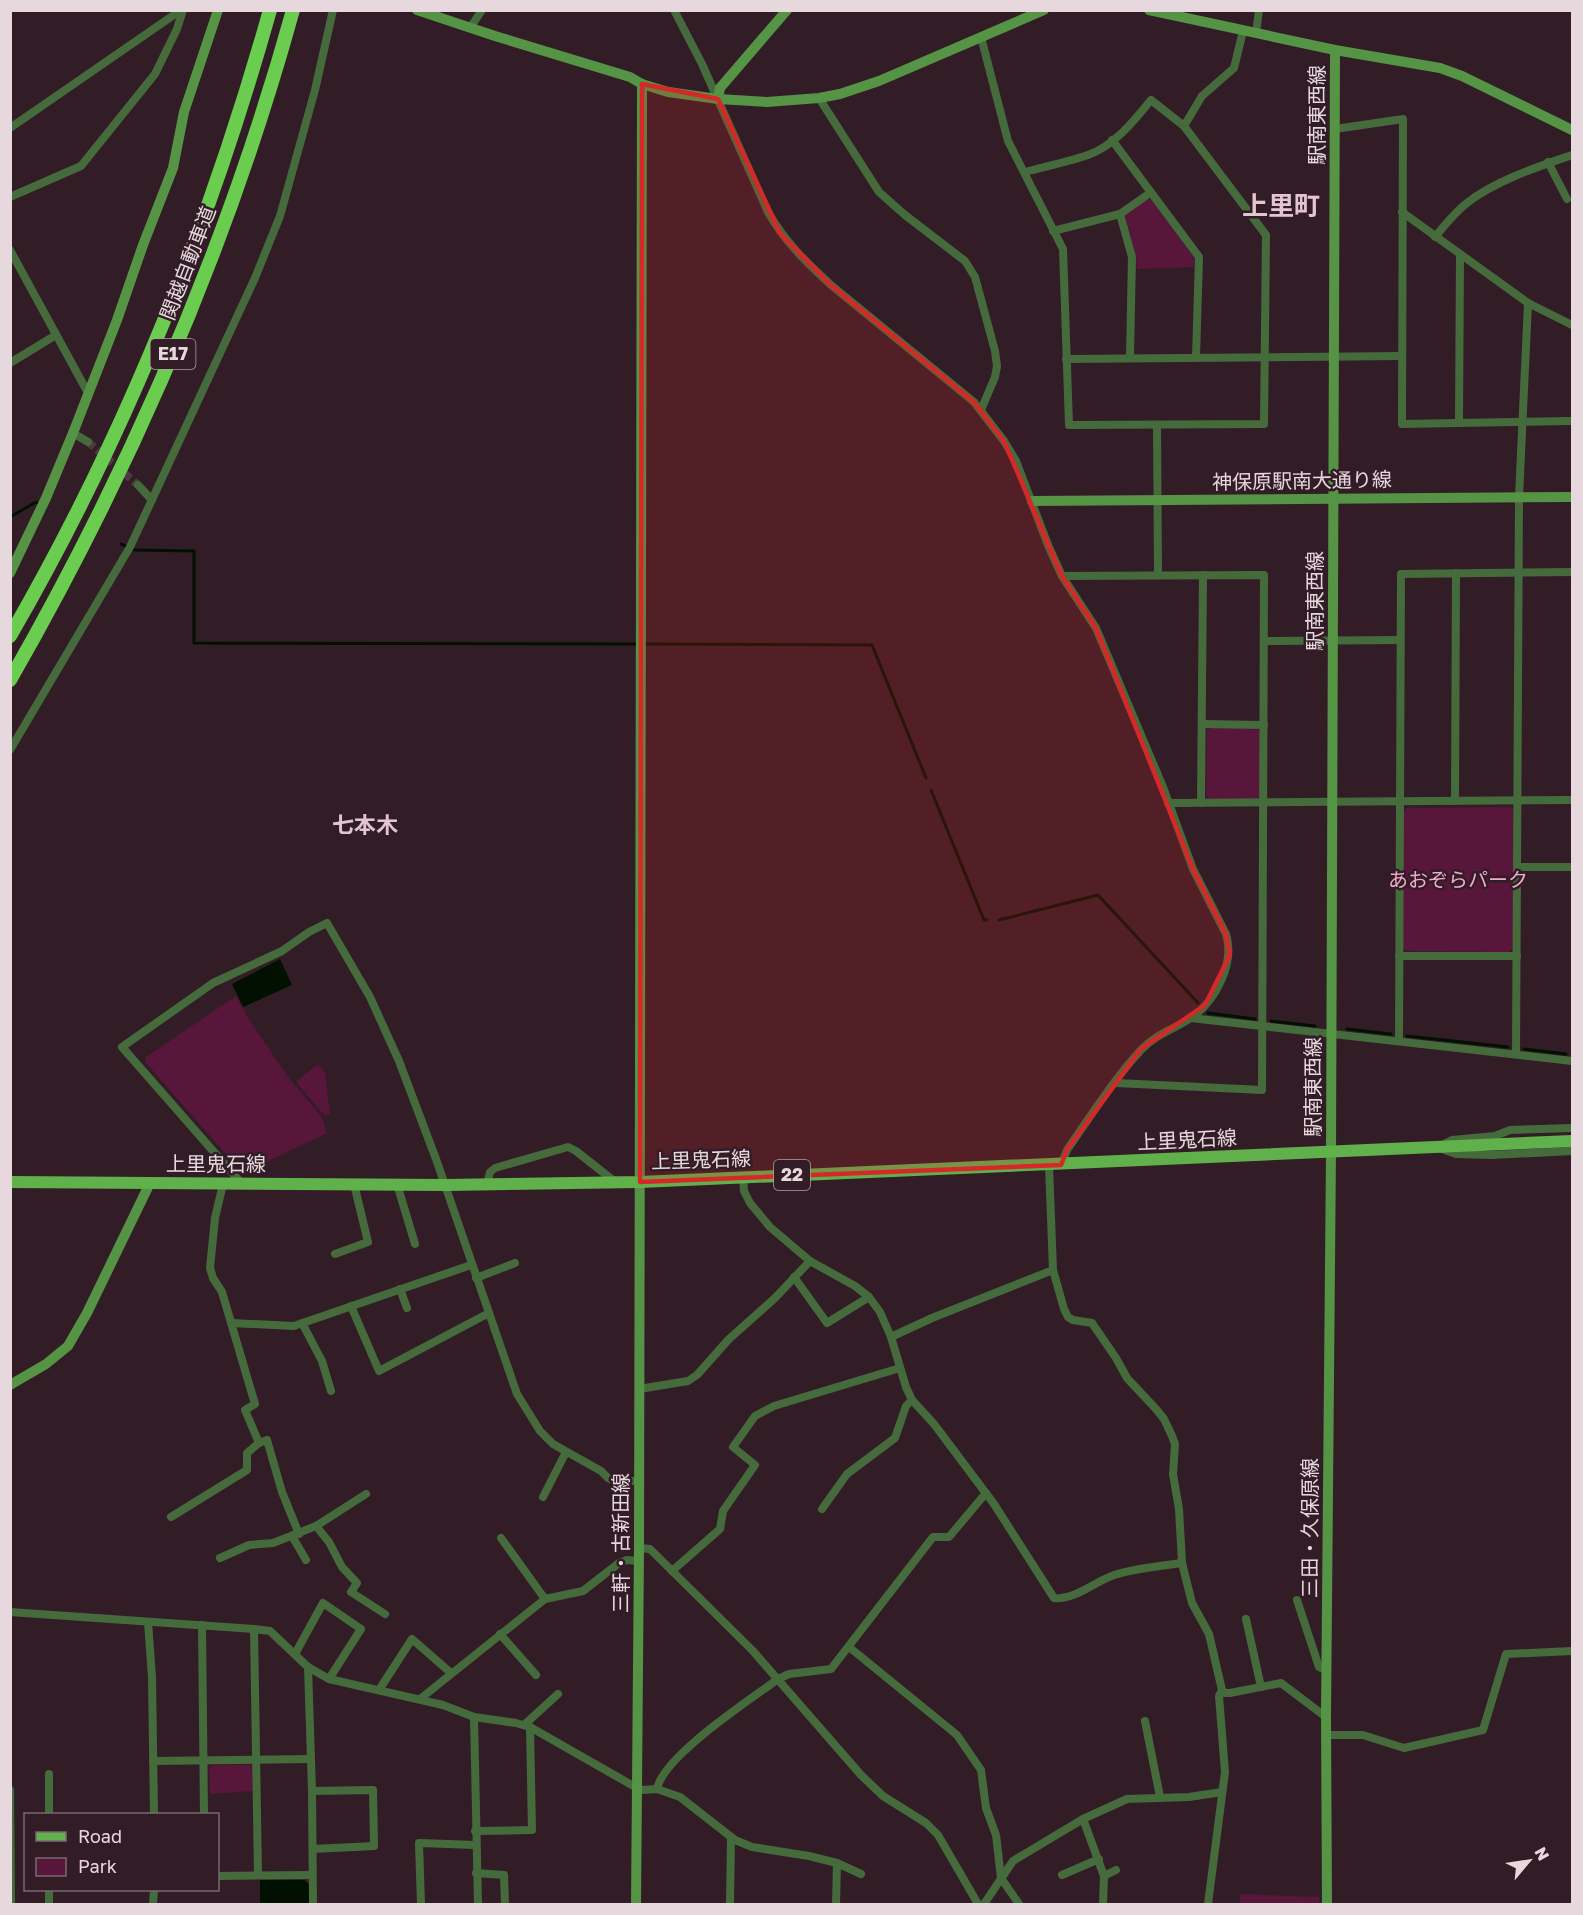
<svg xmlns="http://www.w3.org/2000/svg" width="1583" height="1915" viewBox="0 0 1583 1915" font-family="'Golos Text','Noto Sans JP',sans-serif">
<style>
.green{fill:#57163a}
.water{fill:#011000}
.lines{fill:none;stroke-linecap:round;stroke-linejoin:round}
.stream{stroke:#011000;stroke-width:3}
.street-tunnel{stroke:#4d3942;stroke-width:8;stroke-dasharray:8 4;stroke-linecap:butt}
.street{stroke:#456b3c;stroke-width:8}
.secondary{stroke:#559345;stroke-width:10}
.primary{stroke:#60b14b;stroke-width:12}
.highway{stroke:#6acd4f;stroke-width:14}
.marked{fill:#d62828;fill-opacity:0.2;stroke:#d62828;stroke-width:4.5;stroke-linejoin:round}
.labels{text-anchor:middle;stroke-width:5;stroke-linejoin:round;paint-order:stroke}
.shield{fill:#321d27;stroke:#b1a0a7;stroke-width:1.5}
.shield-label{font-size:18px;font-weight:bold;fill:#e7d8de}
.street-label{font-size:20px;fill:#e7d8de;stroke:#321d27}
.park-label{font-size:20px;fill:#f3aacb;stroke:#321d27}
.quarter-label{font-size:22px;font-weight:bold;fill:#e2c5d1;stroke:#321d27}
.district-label{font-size:26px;font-weight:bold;fill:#e2c5d1;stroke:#321d27}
</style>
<rect width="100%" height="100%" fill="#321d27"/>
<g class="green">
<path d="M1146,199l6,1 42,58v9l-57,2 -1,-12 -11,-41v-3z"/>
<path d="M1210,728h47l3,3v65l-3,3h-48l-3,-3 1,-65z"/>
<path d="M1510,807l3,3v138l-4,4 -102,-1 -4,-3 1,-137 3,-3z"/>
<path d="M236,996l12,22 40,59 33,39 6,17 -73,35 -4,-6 -18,-1 -86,-98v-6z"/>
<path d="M318,1064l7,9 5,41 -6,1 -28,-33z"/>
<path d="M213,1765h37l4,5v21l-44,3 -1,-25z"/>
<path d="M1240,1894l79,3v7h-79z"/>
</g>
<g class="water">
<path d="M280,959l12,26 -49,22 -11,-23z"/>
<path d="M260,1880h44l5,4 1,20h-50z"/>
</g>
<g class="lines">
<g class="stream">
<path d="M10,517l26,-15 4,2"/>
<path d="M121,544l14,6 59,1v92l444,1"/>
<path d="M645,644l227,1 54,133"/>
<path d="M931,790l53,130h3"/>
<path d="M999,920l99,-25 100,108"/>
<path d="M1208,1013l47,6"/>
<path d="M1271,1021l44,5"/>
<path d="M1347,1029l44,5"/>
<path d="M1407,1036l101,11"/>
<path d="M1524,1049l42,5"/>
</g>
<path class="street-tunnel" d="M88,442l50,43"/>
<g class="street">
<path d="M674,10l28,54 66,148c17,30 38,50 63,73l143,117 30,39 12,20 32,84 14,31 34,52 67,159 30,82 33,65c9,29 -10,67 -35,84 -17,11 -35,16 -50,32 -27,29 -51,67 -74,100l-6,15"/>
<path d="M470,28l12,-18"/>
<path d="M1256,33l3,-23"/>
<path d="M981,37l27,104 55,108 6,176 195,-1 2,-189 -82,-109 -33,-26c-17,21 -37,46 -63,55 -20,7 -42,11 -63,17"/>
<path d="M819,98l60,94 26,23 60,46 10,16 20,74 2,15 -2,11 -14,33"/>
<path d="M1184,126l18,-30 32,-28 9,-37"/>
<path d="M10,128l171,-118"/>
<path d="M1335,129l68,-10 -1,305 170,-3"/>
<path d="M1112,140l87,117 -3,100"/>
<path d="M1548,162l19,37"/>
<path d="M10,197l71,-31 74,-92 22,-45 6,-19"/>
<path d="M1402,212l126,91 44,22"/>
<path d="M1120,214l12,43 -2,100"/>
<path d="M1053,231l67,-17 30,-21"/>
<path d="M1435,237c10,-12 20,-25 32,-34 27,-22 73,-37 105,-48"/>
<path d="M10,250l78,143"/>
<path d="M1066,359l336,-3"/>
<path d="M10,363l46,-28"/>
<path d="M1459,422l1,-167"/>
<path d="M1157,425l1,150"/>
<path d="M73,433l15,9"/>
<path d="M138,485l14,15"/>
<path d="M1062,576l202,-1 -2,515 -146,-7"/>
<path d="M1264,641l136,-1"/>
<path d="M1202,724l62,1"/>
<path d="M10,750l120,-203 125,-269 25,-62 35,-126 18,-80"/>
<path d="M1455,801l1,-228"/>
<path d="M1168,803l404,-3"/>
<path d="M1201,803l2,-228"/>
<path d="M1517,867h55"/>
<path d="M1399,956h118"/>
<path d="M1191,1018l381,43"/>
<path d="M1399,1041l2,-467 171,-2"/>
<path d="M1516,1054l3,-557 9,-194"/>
<path d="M1442,1145l10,-5 43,-4 15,-6 62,-2"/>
<path d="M1442,1149l14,5 35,1 81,-4"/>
<path d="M1049,1165l4,105 11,39 4,8 5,3 19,3 24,35 11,20 29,31 8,10 8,17 3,8 -2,30 6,35 3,54 10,40 17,31 13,56 -3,6 6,76 -17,132"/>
<path d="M743,1177l1,14 6,12 20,24 40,34 45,25 14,11 11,15 11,25 15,50 6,13 22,24 60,80 60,94c21,2 40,-16 60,-23 22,-7 45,-9 68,-12"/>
<path d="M242,1184l-120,-137 91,-64 69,-32 27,-19 18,-9 43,74 29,64 37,98 81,235 23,37 13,13 48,27 7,7 6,3h25"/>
<path d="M397,1184l18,60"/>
<path d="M487,1184l3,-12 5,-4 73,-21 8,4 38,30"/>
<path d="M335,1254l33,-12 -14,-58"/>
<path d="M794,1277l33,46 42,-26"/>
<path d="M476,1278l39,-15"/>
<path d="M400,1289l7,19"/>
<path d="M351,1306l28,65 110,-58"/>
<path d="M231,1323l63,3 177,-61"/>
<path d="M302,1323l20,38 9,30"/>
<path d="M891,1337l41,-19 121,-48"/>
<path d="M639,1389l49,-8 9,-6 32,-36 46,-41 35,-37"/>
<path d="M259,1443l8,-3 15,52 17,42"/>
<path d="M543,1497l23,-45"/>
<path d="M822,1509l25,-35 48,-36 11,-32 6,-6"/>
<path d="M171,1517l76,-47v-17l12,-10 -14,-33 10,-6 -33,-112 -9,-14 -3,-10 5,-50 8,-34"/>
<path d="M316,1526l13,16 13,25 15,16 -6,9 34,22"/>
<path d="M292,1536l14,24"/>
<path d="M501,1538l44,61"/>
<path d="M639,1548l11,1 103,102 108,124 22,21 43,27 12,12 40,69"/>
<path d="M220,1558l29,-13 24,-2 43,-17 50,-32"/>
<path d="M672,1571l48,-42 3,-18 32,-46 -22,-18 22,-31 19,-10 126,-38"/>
<path d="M1297,1600l22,67 8,4"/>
<path d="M10,1612l244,17 16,2 38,36 21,12 114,26 31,12 42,6 14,4 107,61 5,2 15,-1 23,8 55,43 17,7 57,9 28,7 24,11"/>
<path d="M1246,1619l15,68"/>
<path d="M148,1622l4,55 2,137"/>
<path d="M202,1625l2,189"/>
<path d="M254,1629l4,246"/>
<path d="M500,1634l36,41"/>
<path d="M849,1647l108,88 24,35 5,38 10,27 5,43 18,26"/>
<path d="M295,1654l28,-51 38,26 -32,50"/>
<path d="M308,1667l4,124 1,113"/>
<path d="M379,1690l33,-51 39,34"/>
<path d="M1222,1690l3,3h5l51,-10 45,34"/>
<path d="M420,1699l125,-100 38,-8 36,-28 8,-3 12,1"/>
<path d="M474,1717l4,187"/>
<path d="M1145,1721l15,76"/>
<path d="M524,1725l34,-31"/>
<path d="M1327,1735h36l41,13 79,-18 23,-76 66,-3"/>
<path d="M153,1761l157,-2"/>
<path d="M49,1774v40"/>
<path d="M657,1789c6,-33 93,-89 121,-110l11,-5 42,-5 102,-132h16l37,-44"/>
<path d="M10,1790l1,114"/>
<path d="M312,1791l61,-1 1,56 -61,3"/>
<path d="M1083,1819l21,57 -1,28"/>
<path d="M475,1831l57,-1 -2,-103"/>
<path d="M476,1873l28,2 1,29"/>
<path d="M1062,1875l37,-16"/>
<path d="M218,1876l94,-1"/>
<path d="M1104,1876l12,-6"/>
<path d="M49,1890v14"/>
<path d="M153,1904l1,-14"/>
<path d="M421,1904l-2,-61 57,2"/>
<path d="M730,1904l1,-67"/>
<path d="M836,1904l1,-41"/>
<path d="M984,1904l29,-43 70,-42 44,-20 62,-2 33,-5"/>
</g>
<g class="secondary">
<path d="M417,10l78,26 135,41 12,7 26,8 50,7 49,3 52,-4 21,-4 39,-13 165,-71"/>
<path d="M1149,10l186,40 105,18 22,8 110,54"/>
<path d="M718,99l2,-11 67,-78"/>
<path d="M1032,501l540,-4"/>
<path d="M10,573l36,-75 27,-65 44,-113 26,-75 30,-77 11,-56 34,-102"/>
<path d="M10,1385l36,-21 22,-18 19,-33 63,-130"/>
<path d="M636,1904l3,-356 3,-1464"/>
<path d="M1327,1904l-1,-187 5,-565 4,-1102"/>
</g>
<path class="primary" d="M10,1182l435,3 195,-3 932,-41"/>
<g class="highway">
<path d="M10,636c113,-195 199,-409 260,-626"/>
<path d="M10,680c121,-211 218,-435 283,-670"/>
</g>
</g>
<path class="marked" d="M642,84l76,15 62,134 51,52 143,117 30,39 58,135 34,52 97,241 33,65 4,21 -25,50 -64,44 -74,101 -6,15 -421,17z"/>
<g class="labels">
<g class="shield">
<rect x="150.5" y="339" width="45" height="30" rx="4.5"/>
<rect x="774" y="1160" width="36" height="30" rx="4.5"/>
</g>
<g class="shield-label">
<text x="173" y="360">E17</text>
<text x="792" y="1181">22</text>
</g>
<g class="street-label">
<text transform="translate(1317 115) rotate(-90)" y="7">駅南東西線</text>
<text transform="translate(188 263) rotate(-69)" y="7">関越自動車道</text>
<text transform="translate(1302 481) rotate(-1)" y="7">神保原駅南大通り線</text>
<text transform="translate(1315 601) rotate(-90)" y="7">駅南東西線</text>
<text transform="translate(1313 1087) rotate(-90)" y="7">駅南東西線</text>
<text transform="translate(1187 1140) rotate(-3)" y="7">上里鬼石線</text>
<text transform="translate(701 1160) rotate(-2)" y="7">上里鬼石線</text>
<text x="216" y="1171">上里鬼石線</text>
<text transform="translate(1310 1528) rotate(-90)" y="7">三田・久保原線</text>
<text transform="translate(621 1543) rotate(-90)" y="7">三軒・古新田線</text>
</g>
<g class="park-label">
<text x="1458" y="887">あおぞらパーク</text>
</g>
<g class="quarter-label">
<text x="365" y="833">七本木</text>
</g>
<g class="district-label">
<text x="1281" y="215">上里町</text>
</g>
</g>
<rect width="1583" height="1915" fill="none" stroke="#e7d8de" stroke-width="24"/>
<rect x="24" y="1813" width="195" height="78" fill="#321d27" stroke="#7a6870" stroke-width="1.5"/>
<rect x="36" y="1832" width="30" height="9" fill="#60b14b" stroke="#7a6870" stroke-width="1.5"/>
<text x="78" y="1843" font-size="18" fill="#e7d8de">Road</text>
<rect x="36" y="1858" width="30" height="18" fill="#57163a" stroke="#7a6870" stroke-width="1.5"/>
<text x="78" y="1873" font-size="18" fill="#e7d8de">Park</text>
<g transform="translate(1529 1861) rotate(61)" stroke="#321d27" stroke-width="4.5" paint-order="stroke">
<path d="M0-4.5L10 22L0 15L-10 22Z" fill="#e7d8de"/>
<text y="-9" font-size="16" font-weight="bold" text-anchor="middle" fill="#e7d8de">N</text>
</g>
</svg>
